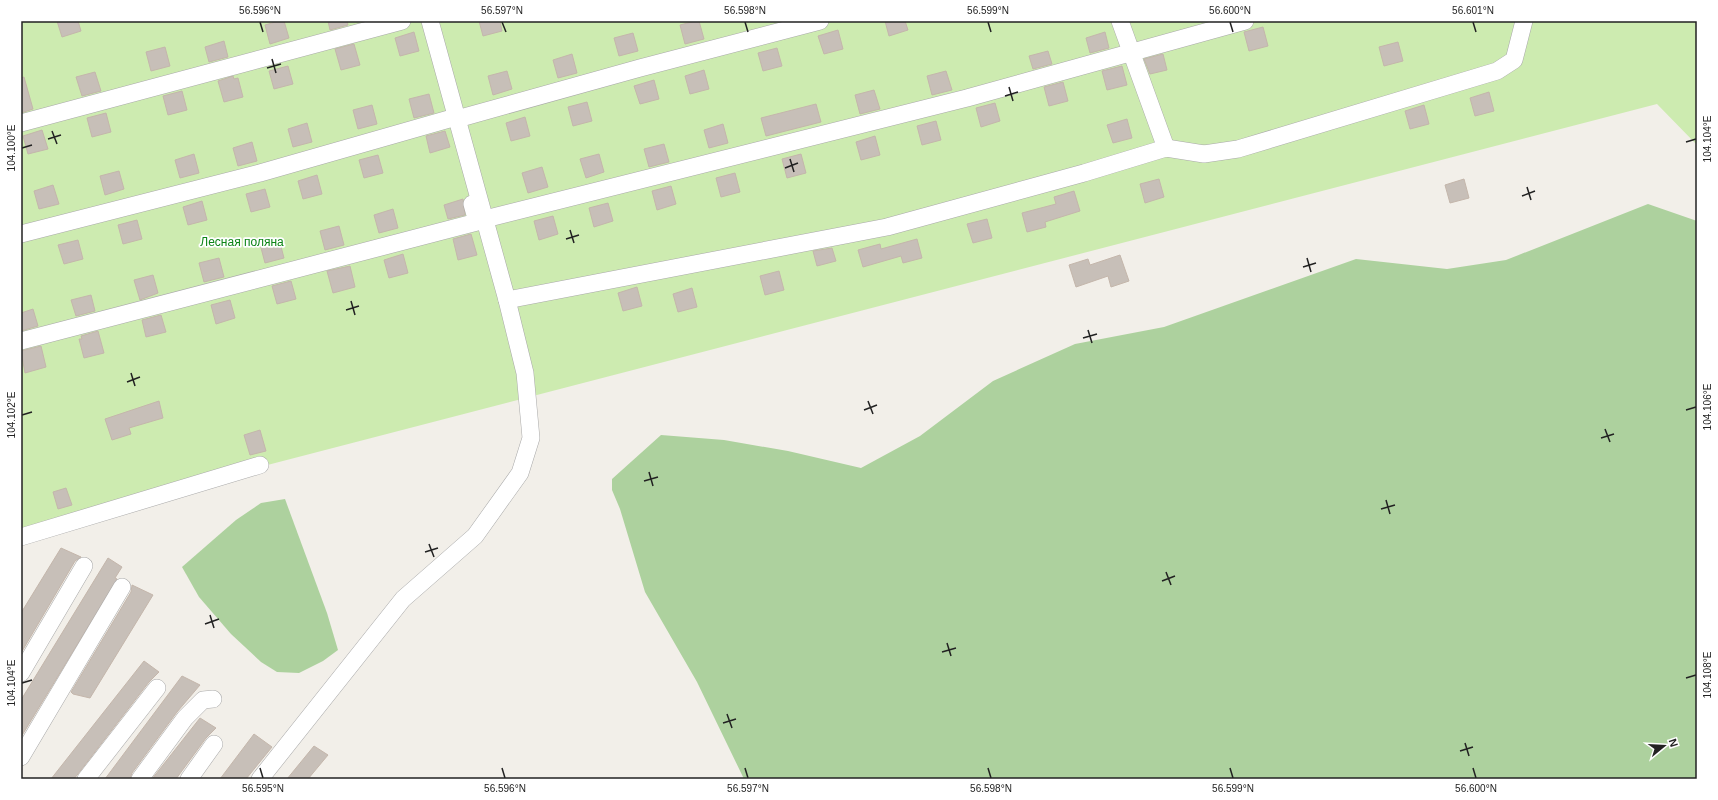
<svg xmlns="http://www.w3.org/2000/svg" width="1718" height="800" viewBox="0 0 1718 800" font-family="Arial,sans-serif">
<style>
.grass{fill:#cdebb0}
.forest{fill:#add19e}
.building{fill:#c7bfb8;stroke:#c4b6ab}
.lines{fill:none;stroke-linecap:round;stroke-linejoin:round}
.minor-casing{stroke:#a9a9a9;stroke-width:18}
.minor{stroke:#fff;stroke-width:17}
.ticks{fill:none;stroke:#222;stroke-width:1.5}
.labels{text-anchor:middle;stroke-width:3.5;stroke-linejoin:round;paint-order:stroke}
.park-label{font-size:12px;fill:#0c8416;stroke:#fff}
.neatline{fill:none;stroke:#222;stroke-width:1.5}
.ticks-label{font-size:10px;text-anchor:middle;fill:#222}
</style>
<rect width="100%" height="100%" fill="#f2efe9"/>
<path class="grass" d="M21,21h1676v124l-40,-41 -1636,425z"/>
<g class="forest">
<path d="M1648,204l49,17v558h-953l-47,-97 -52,-90 -25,-83 -8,-19v-11l49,-44 63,5 64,11 73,17 59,-32 73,-55 82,-37 89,-17 192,-68 91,10 59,-9z"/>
<path d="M285,499l42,114 11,37 -15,11 -24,12 -22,-1 -16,-10 -30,-28 -32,-37 -17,-30 54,-47 25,-17z"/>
</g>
<g class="building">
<path d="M57,21h21l3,10 -19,6z"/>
<path d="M279,21h5l5,17 -19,6 -5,-19z"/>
<path d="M328,21h19l1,4 -18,5z"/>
<path d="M479,21h21l2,10 -19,5z"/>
<path d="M695,21h4l5,18 -19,5 -5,-19z"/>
<path d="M885,21h20l3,9 -19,6z"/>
<path d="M1263,27l5,19 -19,5 -5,-19z"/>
<path d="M838,30l5,19 -19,5 -6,-18z"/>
<path d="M414,32l5,19 -19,5 -5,-18z"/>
<path d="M1105,32l4,16 -19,5 -4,-15z"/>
<path d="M633,33l5,18 -19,5 -5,-18z"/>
<path d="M224,41l4,16 -19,5 -4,-15z"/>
<path d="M1398,42l5,19 -19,5 -5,-19z"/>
<path d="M354,44l6,21 -19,5 -6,-21z"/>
<path d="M165,47l5,19 -19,5 -5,-19z"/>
<path d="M777,48l5,18 -19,5 -5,-18z"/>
<path d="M1048,51l4,13 -19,5 -4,-13z"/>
<path d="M572,54l5,19 -19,5 -5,-18z"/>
<path d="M1163,54l4,16 -17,4 -6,-15z"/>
<path d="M288,66l5,18 -19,5 -5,-18z"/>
<path d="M1122,66l5,19 -20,5 -5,-19z"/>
<path d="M704,70l5,19 -19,5 -5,-18z"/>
<path d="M507,71l5,18 -19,6 -5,-19z"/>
<path d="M946,71l6,19 -20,5 -5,-19z"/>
<path d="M95,72l6,19 -19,5 -6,-19z"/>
<path d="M233,76l1,3 4,-1 5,19 -19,5 -6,-21z"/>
<path d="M24,77l9,32 -12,4v-35z"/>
<path d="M654,80l5,19 -19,5 -6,-18z"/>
<path d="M1063,82l5,19 -19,5 -5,-19z"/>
<path d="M874,90l6,19 -20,5 -5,-19z"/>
<path d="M182,91l5,19 -19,5 -5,-19z"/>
<path d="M1489,92l5,19 -19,5 -5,-18z"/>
<path d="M429,94l5,19 -20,5 -5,-19z"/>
<path d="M587,102l5,19 -19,5 -5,-19z"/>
<path d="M995,103l5,18 -19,6 -5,-19z"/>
<path d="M816,104l5,18 -55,14 -5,-18z"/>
<path d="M372,105l5,19 -19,5 -5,-19z"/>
<path d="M1424,105l5,19 -19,5 -5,-18z"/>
<path d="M106,113l5,19 -19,5 -5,-19z"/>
<path d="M525,117l5,19 -19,5 -5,-18z"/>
<path d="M1127,119l5,19 -19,5 -6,-18z"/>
<path d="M936,121l5,19 -19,5 -5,-19z"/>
<path d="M307,123l5,19 -19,5 -5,-18z"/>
<path d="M723,124l5,19 -19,5 -5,-18z"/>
<path d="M42,130l6,19 -20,5 -5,-18z"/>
<path d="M445,131l5,16 -20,6 -4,-17z"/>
<path d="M875,136l5,19 -19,5 -5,-18z"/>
<path d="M252,142l5,19 -19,5 -5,-18z"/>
<path d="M664,144l5,18 -20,5 -5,-18z"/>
<path d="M194,154l5,19 -19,5 -5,-18z"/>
<path d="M599,154l5,18 -18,6 -6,-19z"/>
<path d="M801,154l5,19 -19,5 -5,-19z"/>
<path d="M378,155l5,18 -19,5 -5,-18z"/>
<path d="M542,167l6,20 -20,6 -6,-20z"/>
<path d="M119,171l5,18 -19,6 -5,-19z"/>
<path d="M735,173l5,19 -19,5 -5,-19z"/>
<path d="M317,175l5,19 -19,5 -5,-18z"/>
<path d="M1159,179l5,18 -19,6 -5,-19z"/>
<path d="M1464,179l5,19 -19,5 -5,-18z"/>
<path d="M53,185l6,19 -20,5 -5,-18z"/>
<path d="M671,186l5,18 -19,6 -5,-19z"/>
<path d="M265,189l5,18 -19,5 -5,-18z"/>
<path d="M1074,191l6,20 -35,11 1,5 -19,5 -5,-19 34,-9 -2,-7z"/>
<path d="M463,199l2,16 -17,4 -4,-14z"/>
<path d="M202,201l5,19 -19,5 -5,-18z"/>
<path d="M608,203l5,18 -19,6 -5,-19z"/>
<path d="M393,209l5,19 -19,5 -5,-18z"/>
<path d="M553,216l5,18 -19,6 -5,-19z"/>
<path d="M987,219l5,19 -19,5 -6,-19z"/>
<path d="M137,220l5,19 -19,5 -5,-19z"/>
<path d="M339,226l5,19 -19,5 -5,-19z"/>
<path d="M471,234l6,21 -19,5 -5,-21z"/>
<path d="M279,239l5,19 -19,5 -5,-19z"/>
<path d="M917,239l5,19 -19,5 -2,-7 -38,11 -5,-17 22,-6 1,5z"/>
<path d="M78,240l5,19 -19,5 -6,-19z"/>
<path d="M832,248l4,13 -19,5 -4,-15z"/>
<path d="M403,254l5,19 -19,5 -5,-18z"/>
<path d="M1120,255l9,26 -18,6 -3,-11 -32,11 -7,-22 19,-6 2,6z"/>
<path d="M219,258l5,19 -20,5 -5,-19z"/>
<path d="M350,266l5,21 -22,6 -6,-22z"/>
<path d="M779,271l5,19 -19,5 -5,-19z"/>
<path d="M153,275l5,18 -18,7 -6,-20z"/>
<path d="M291,281l5,18 -19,5 -5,-18z"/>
<path d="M637,287l5,19 -19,5 -5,-18z"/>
<path d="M692,288l5,19 -19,5 -5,-18z"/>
<path d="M91,295l4,16 -19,5 -5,-16z"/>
<path d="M230,300l5,18 -19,6 -5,-19z"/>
<path d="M33,309l5,17 -17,5v-18z"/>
<path d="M161,315l5,17 -20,5 -4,-17z"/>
<path d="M98,331l6,22 -20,5 -5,-19h3l-1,-3z"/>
<path d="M41,346l5,21 -21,6 -4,-22z"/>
<path d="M159,401l4,17 -34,10 2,6 -19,6 -7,-21z"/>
<path d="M260,430l6,21 -16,4 -6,-20z"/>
<path d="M66,488l6,17 -14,4 -5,-17z"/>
<path d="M61,548l20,9 -6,4 -54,92v-40z"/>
<path d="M108,558l14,9 -7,11 2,1 -96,158v-37z"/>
<path d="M132,585l21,10 -63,103 -17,-4 -2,-2 60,-100z"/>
<path d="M144,661l15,11 -10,10 -75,97h-23z"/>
<path d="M182,676l18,9 -23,27 -45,61 -2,6h-25z"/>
<path d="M200,718l16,10 -10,10 -30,41h-24z"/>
<path d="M254,734l18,13 -26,32h-26z"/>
<path d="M314,746l14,9 -20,24h-21z"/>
</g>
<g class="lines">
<defs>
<g id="minor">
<path d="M1120,21l46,127"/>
<path d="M457,119l183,-51 180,-47"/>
<path d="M21,123l381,-102"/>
<path d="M485,219l482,-121 278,-77"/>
<path d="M21,234l239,-61 189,-54"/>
<path d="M507,300l380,-73 197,-54 82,-25 38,6 34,-5 259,-78 17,-11 10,-39"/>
<path d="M21,341l456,-119 -5,-18"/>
<path d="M21,537l239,-72"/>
<path d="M21,673l63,-107"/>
<path d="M21,757l101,-170"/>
<path d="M86,779l71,-91"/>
<path d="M140,779l45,-61 18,-18 10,-1"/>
<path d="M189,779l25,-35"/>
<path d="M260,779l143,-180 72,-63 45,-63 11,-35 -6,-65 -18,-73 -77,-279"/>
</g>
</defs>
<use href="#minor" class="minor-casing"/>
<use href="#minor" class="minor"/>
</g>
<path class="ticks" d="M260,22l3,10M502,22l4,10M745,22l3,10M988,22l3,10M1230,22l3,10M1473,22l3,10M272,59l4,14M267,68l14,-4M1009,87l4,14M1005,96l13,-4M52,131l5,13M48,139l13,-4M1686,142l10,-3M22,148l10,-3M790,159l4,13M785,168l13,-5M1527,187l4,13M1522,196l13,-5M570,230l4,13M566,239l13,-4M1307,258l4,14M1303,267l13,-4M351,301l4,14M346,310l13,-4M1088,330l4,13M1083,338l14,-4M131,373l4,13M127,382l13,-5M868,401l5,13M864,410l13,-5M1686,410l10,-3M22,415l10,-3M1605,429l5,13M1601,438l13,-4M649,472l4,14M644,481l14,-4M1386,500l4,14M1381,509l14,-4M429,544l5,13M425,552l13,-4M1166,572l5,13M1162,581l13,-5M210,615l4,13M205,624l14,-5M947,643l4,13M942,652l14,-4M1686,678l10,-3M22,683l10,-3M727,714l5,14M723,723l13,-4M1465,743l4,13M1460,751l13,-4M260,768l3,10M502,768l3,10M745,768l3,10M988,768l3,10M1230,768l3,10M1473,768l3,10"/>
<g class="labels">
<g class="park-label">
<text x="242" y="246">Лесная поляна</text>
</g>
</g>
<rect width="1718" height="800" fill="none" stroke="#ffffff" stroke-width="44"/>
<g transform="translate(1664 746) rotate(72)" stroke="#ffffff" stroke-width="3" paint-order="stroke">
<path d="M0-3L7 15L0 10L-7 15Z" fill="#222222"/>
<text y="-6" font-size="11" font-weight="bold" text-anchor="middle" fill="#222222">N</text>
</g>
<rect x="22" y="22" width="1674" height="756" class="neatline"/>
<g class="ticks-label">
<text x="260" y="14">56.596°N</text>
<text x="502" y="14">56.597°N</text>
<text x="745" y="14">56.598°N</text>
<text x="988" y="14">56.599°N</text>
<text x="1230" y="14">56.600°N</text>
<text x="1473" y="14">56.601°N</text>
<text transform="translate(1707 139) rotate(-90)" y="4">104.104°E</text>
<text transform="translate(11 148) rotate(-90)" y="4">104.100°E</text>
<text transform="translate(1707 407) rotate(-90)" y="4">104.106°E</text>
<text transform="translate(11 415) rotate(-90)" y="4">104.102°E</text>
<text transform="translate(1707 675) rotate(-90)" y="4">104.108°E</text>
<text transform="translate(11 683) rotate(-90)" y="4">104.104°E</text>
<text x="263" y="792">56.595°N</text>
<text x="505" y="792">56.596°N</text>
<text x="748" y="792">56.597°N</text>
<text x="991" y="792">56.598°N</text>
<text x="1233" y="792">56.599°N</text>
<text x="1476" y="792">56.600°N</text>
</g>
</svg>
